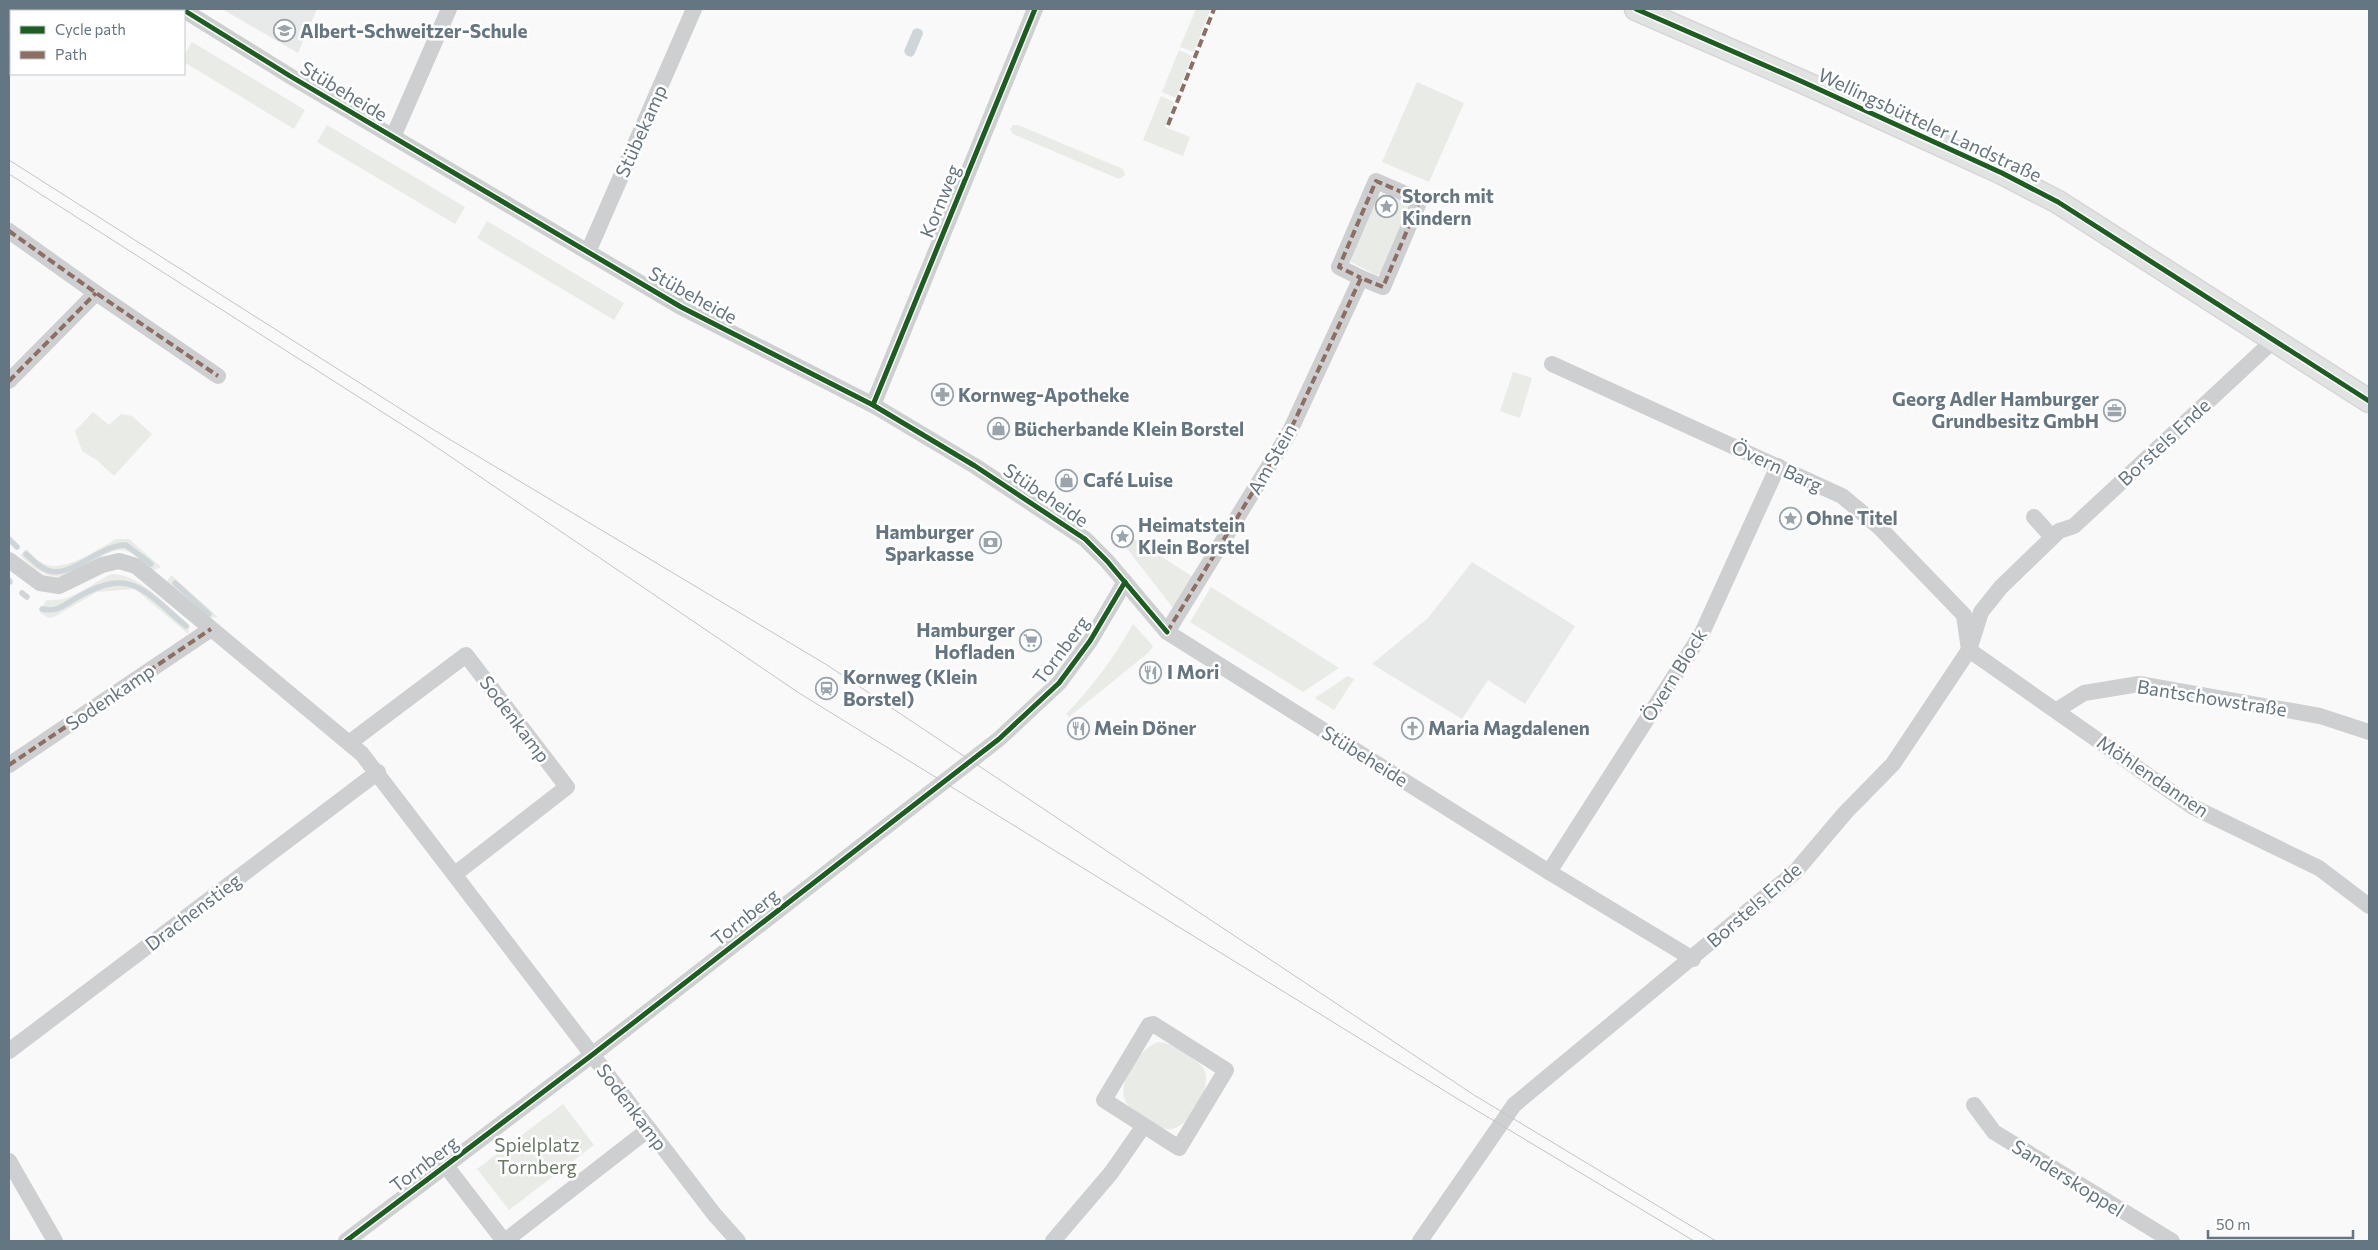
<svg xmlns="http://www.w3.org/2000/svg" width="2378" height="1250" viewBox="0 0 2378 1250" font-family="Commissioner,sans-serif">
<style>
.built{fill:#e8e9e9}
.green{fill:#e8ebe6}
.water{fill:#ced6d9}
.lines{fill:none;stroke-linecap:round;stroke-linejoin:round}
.stream{stroke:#ced6d9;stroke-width:5.5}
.secondary-casing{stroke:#d5d6d7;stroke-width:25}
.minor{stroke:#cecfd0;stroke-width:16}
.secondary{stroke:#e1e2e2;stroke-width:22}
.tram{stroke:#c3c5c6;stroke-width:1}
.quiet{stroke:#8d6e63;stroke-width:4;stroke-dasharray:8 4;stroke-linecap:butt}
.cycleway-casing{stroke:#fff;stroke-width:8}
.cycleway{stroke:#1b5e20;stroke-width:5}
.labels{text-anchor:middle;stroke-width:5;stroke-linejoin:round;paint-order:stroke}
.poi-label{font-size:19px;font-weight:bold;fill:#657683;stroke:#fff;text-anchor:start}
.street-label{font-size:19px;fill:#657683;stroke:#fff}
.park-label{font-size:19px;fill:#687a64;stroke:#fff}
</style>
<rect width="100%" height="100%" fill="#f9f9f9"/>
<g class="built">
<path d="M222,9h95l-19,44z"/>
<path d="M1472,562l103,64 -50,78 -37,-24 -26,39 -90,-55 56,-46z"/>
</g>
<g class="green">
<path d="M1196,9l14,1 -16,42 -14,-5z"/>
<path d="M192,42l113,68 -11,19 -110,-67v-6z"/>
<path d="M1179,50l13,6 -16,42 -14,-6z"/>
<path d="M1417,82l47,21 -35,79 -47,-20z"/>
<path d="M1161,96l13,6 -9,25 25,10 -7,19 -40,-16z"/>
<path d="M327,125l138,82 -10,17 -138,-82z"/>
<path d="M1013,125h5l105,44 2,6 -6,4 -106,-45 -3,-5z"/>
<path d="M1383,194c13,0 20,2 27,12l-27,67 -7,2 -25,-13 1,-9 25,-56z"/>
<path d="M487,221l137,82 -10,17 -137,-82z"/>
<path d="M1513,372l19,6 -12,40 -20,-7z"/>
<path d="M93,412l16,13 12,-11 11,2 20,18 -38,42 -16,-15 -16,-10 -7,-20z"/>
<path d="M1129,536l64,41 -20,31 -48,-62z"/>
<path d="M116,539h13l32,28 -8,4c-9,-8 -19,-20 -32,-21 -8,0 -15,4 -22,8 -36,21 -45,29 -79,-2l6,-7c5,4 9,10 15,13 20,14 57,-13 75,-23z"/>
<path d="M112,574c28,0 57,34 78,52l-2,8 -53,-45 -38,3 -43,25 -5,1 -9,-5 6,-13c26,3 43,-16 66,-26z"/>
<path d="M171,575l47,42 -9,1 -40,-34 -2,-3z"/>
<path d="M1211,587l128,81 -36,24 -113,-70z"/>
<path d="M1133,624l20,22 -4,6 -80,65 -3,-3c28,-29 47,-55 67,-90z"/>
<path d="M1348,676l6,3 -20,31 -19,-12z"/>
<path d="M1159,1042c11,1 18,6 27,12 7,5 16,10 19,18 6,17 -17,60 -38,57 -11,-1 -27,-14 -36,-21 -21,-17 7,-61 28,-66z"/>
<path d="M563,1104l31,41 -85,65 -32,-41z"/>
</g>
<path class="water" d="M917,28l5,2 1,4 -9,21 -3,2 -5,-2 -2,-4 9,-21z"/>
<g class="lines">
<g class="stream">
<path d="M9,539l8,8"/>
<path d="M26,554c6,6 13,13 21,16 23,10 51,-25 79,-25l25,19"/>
<path d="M9,580l1,2"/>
<path d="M175,583l34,31"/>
<path d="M22,593l5,4"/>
<path d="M42,609c13,3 20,-2 31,-9 57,-35 69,-11 113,26"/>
</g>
<defs>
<path id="secondary" d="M1636,9l167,73 199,91 56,29 311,199"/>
</defs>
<use href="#secondary" class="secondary-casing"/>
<g class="minor">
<path d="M182,9l108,67 391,231 192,98 102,61 110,73 22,22 60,71 382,240 144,87"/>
<path d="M393,137l56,-128"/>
<path d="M9,231l87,62 122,83"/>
<path d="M588,252l106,-243"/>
<path d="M1552,364l290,132 36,30 86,89 5,35 224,157 126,61 50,38"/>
<path d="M9,381l87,-88"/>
<path d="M873,405l162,-396"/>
<path d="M2034,517l18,20"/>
<path d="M9,560l31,23 19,3 43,-21 17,-4 17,5 226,188 352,460 24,27"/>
<path d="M1167,632l122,-199 72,-155 22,9 37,-87 -44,-19 -37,86 22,11"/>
<path d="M2057,710l27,-17 55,-9 181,32 49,16"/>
<path d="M349,743l117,-88 101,132 -112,87"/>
<path d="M9,765l202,-136"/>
<path d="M1549,872l153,-239 76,-167"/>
<path d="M1153,1024l73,46 -47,78 -75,-48 45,-75z"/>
<path d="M9,1051l369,-279"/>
<path d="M1974,1105l20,27 178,109"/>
<path d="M9,1161l46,80"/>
<path d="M446,1166l58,75"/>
<path d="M346,1241l246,-186 407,-316 60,-56 31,-42 35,-59"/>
<path d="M505,1241l144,-112"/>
<path d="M1053,1241l58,-68 32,-46"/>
<path d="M1420,1241l94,-136 281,-233 50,-59 48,-49 76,-114 12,-38 20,-25 58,-56 15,-5 199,-185"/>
</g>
<use href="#secondary" class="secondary"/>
<g class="tram">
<path d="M9,160l420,267 398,238 647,430 242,146"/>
<path d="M9,174l414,264 376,255 667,411 228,137"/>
</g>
<g class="quiet">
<path d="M1168,125l46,-116"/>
<path d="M9,231l87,62 122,83"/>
<path d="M9,381l87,-88"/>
<path d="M1167,632l122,-199 72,-155 22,9 37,-87 -44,-19 -37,86 22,11"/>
<path d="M9,765l202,-136"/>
</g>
<defs>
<g id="cycleway">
<path d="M182,9l108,67 391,231 192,98 102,61 110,73 22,22 60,71"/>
<path d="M1636,9l167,73 199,91 56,29 311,199"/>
<path d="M873,405l162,-396"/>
<path d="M346,1241l246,-186 407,-316 60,-56 31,-42 35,-59"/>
</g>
</defs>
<use href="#cycleway" class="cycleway-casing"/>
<use href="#cycleway" class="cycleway"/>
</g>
<defs>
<symbol id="school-ring" viewBox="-11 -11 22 22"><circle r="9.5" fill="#fff" stroke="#99a4ac" stroke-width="1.5"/><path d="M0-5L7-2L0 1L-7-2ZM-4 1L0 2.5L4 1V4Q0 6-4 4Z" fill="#99a4ac"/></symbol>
<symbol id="sight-ring" viewBox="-11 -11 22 22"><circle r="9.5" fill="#fff" stroke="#99a4ac" stroke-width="1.5"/><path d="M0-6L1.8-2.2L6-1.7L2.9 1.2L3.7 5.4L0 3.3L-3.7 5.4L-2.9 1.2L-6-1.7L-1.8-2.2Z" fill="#99a4ac"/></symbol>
<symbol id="pharmacy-ring" viewBox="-11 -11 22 22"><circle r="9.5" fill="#fff" stroke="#99a4ac" stroke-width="1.5"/><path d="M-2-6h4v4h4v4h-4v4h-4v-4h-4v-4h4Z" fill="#99a4ac"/></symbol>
<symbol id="office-ring" viewBox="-11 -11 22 22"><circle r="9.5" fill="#fff" stroke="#99a4ac" stroke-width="1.5"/><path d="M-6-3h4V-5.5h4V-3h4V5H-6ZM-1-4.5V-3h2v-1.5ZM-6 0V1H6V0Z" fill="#99a4ac"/></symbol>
<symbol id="shop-ring" viewBox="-11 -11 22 22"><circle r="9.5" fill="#fff" stroke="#99a4ac" stroke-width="1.5"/><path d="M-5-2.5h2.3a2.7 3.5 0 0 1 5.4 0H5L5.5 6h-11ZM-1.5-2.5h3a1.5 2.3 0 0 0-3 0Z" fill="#99a4ac"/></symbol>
<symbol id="bank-ring" viewBox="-11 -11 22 22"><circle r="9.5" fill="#fff" stroke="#99a4ac" stroke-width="1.5"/><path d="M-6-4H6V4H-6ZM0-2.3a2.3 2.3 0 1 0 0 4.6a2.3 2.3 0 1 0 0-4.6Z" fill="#99a4ac"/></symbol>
<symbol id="supermarket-ring" viewBox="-11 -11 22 22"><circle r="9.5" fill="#fff" stroke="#99a4ac" stroke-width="1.5"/><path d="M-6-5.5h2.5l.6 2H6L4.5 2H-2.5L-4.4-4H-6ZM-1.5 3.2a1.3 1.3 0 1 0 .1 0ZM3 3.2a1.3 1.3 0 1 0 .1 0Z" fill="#99a4ac"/></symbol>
<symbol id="restaurant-ring" viewBox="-11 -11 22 22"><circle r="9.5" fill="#fff" stroke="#99a4ac" stroke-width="1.5"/><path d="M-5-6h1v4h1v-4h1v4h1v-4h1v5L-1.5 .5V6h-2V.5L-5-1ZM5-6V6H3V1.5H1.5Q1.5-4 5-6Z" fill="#99a4ac"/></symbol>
<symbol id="station-ring" viewBox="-11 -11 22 22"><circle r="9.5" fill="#fff" stroke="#99a4ac" stroke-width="1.5"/><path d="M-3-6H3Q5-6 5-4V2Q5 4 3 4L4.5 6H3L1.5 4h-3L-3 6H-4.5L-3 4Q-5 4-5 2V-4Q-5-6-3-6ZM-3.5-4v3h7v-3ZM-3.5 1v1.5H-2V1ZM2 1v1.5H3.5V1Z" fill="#99a4ac"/></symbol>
<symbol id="church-ring" viewBox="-11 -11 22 22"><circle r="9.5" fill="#fff" stroke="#99a4ac" stroke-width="1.5"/><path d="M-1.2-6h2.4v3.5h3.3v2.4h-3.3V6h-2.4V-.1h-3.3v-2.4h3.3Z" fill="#99a4ac"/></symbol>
</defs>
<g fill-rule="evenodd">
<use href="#school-ring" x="272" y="18" width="25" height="25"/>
<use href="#sight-ring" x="1374" y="194" width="25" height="25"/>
<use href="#pharmacy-ring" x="930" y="382" width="25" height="25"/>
<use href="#office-ring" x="2102" y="398" width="25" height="25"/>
<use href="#shop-ring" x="986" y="416" width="25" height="25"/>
<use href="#shop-ring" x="1054" y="468" width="25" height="25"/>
<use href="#sight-ring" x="1778" y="506" width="25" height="25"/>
<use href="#sight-ring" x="1110" y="524" width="25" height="25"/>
<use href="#bank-ring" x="978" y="530" width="25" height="25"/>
<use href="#supermarket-ring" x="1018" y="628" width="25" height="25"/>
<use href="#restaurant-ring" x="1138" y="660" width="25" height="25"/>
<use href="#station-ring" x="814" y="676" width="25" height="25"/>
<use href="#restaurant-ring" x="1066" y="716" width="25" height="25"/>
<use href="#church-ring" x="1400" y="716" width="25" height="25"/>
</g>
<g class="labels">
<g class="poi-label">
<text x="300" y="38">Albert-Schweitzer-Schule</text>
<text x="1402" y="203">Storch mit<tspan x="1402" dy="22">Kindern</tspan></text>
<text x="958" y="402">Kornweg-Apotheke</text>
<text x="2099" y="406" text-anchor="end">Georg Adler Hamburger<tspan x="2099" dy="22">Grundbesitz GmbH</tspan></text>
<text x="1014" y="436">Bücherbande Klein Borstel</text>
<text x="1083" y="487">Café Luise</text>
<text x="1806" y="525">Ohne Titel</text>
<text x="1138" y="532">Heimatstein<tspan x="1138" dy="22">Klein Borstel</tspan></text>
<text x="974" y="539" text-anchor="end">Hamburger<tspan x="974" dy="22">Sparkasse</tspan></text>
<text x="1015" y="637" text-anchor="end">Hamburger<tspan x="1015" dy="22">Hofladen</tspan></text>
<text x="1167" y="679">I Mori</text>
<text x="843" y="684">Kornweg (Klein<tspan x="843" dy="22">Borstel)</tspan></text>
<text x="1094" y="735">Mein Döner</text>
<text x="1428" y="735">Maria Magdalenen</text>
</g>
<g class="street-label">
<text transform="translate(344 91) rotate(31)" y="7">Stübeheide</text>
<text transform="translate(1930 125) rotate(25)" y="7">Wellingsbütteler Landstraße</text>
<text transform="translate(641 131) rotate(-66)" y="7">Stübekamp</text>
<text transform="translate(940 201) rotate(-68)" y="7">Kornweg</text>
<text transform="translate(693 295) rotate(29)" y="7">Stübeheide</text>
<text transform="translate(2164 442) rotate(-43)" y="7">Borstels Ende</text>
<text transform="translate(1272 459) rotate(-60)" y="7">Am Stein</text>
<text transform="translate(1777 466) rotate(25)" y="7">Övern Barg</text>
<text transform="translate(1046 495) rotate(34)" y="7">Stübeheide</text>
<text transform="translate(1061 650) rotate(-53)" y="7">Tornberg</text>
<text transform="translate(1674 675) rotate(-58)" y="7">Övern Block</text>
<text transform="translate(110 697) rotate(-34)" y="7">Sodenkamp</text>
<text transform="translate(2212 698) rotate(9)" y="7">Bantschowstraße</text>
<text transform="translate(515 719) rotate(53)" y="7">Sodenkamp</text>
<text transform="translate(1365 756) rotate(32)" y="7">Stübeheide</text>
<text transform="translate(2153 776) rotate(34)" y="7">Möhlendannen</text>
<text transform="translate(1754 905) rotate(-41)" y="7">Borstels Ende</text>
<text transform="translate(193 912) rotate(-37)" y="7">Drachenstieg</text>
<text transform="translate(745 917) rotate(-38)" y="7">Tornberg</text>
<text transform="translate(632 1107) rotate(53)" y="7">Sodenkamp</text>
<text transform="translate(424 1164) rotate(-37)" y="7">Tornberg</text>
<text transform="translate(2068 1178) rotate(32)" y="7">Sanderskoppel</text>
</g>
<g class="park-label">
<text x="537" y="1152">Spielplatz<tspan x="537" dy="22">Tornberg</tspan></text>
</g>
</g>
<rect width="2378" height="1250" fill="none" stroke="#657683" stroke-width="20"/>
<rect x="10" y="10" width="175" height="65" fill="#ffffff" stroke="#c1c8cd"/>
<rect x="20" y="26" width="25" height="8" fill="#1b5e20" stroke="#c1c8cd"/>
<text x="55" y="35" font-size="15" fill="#657683">Cycle path</text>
<rect x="20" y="51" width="25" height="8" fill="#8d6e63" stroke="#c1c8cd"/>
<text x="55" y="60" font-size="15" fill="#657683">Path</text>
<path d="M2208 1230v8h145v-8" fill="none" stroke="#657683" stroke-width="2.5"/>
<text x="2216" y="1230" font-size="15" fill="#657683" stroke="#ffffff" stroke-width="4" paint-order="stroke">50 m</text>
</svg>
